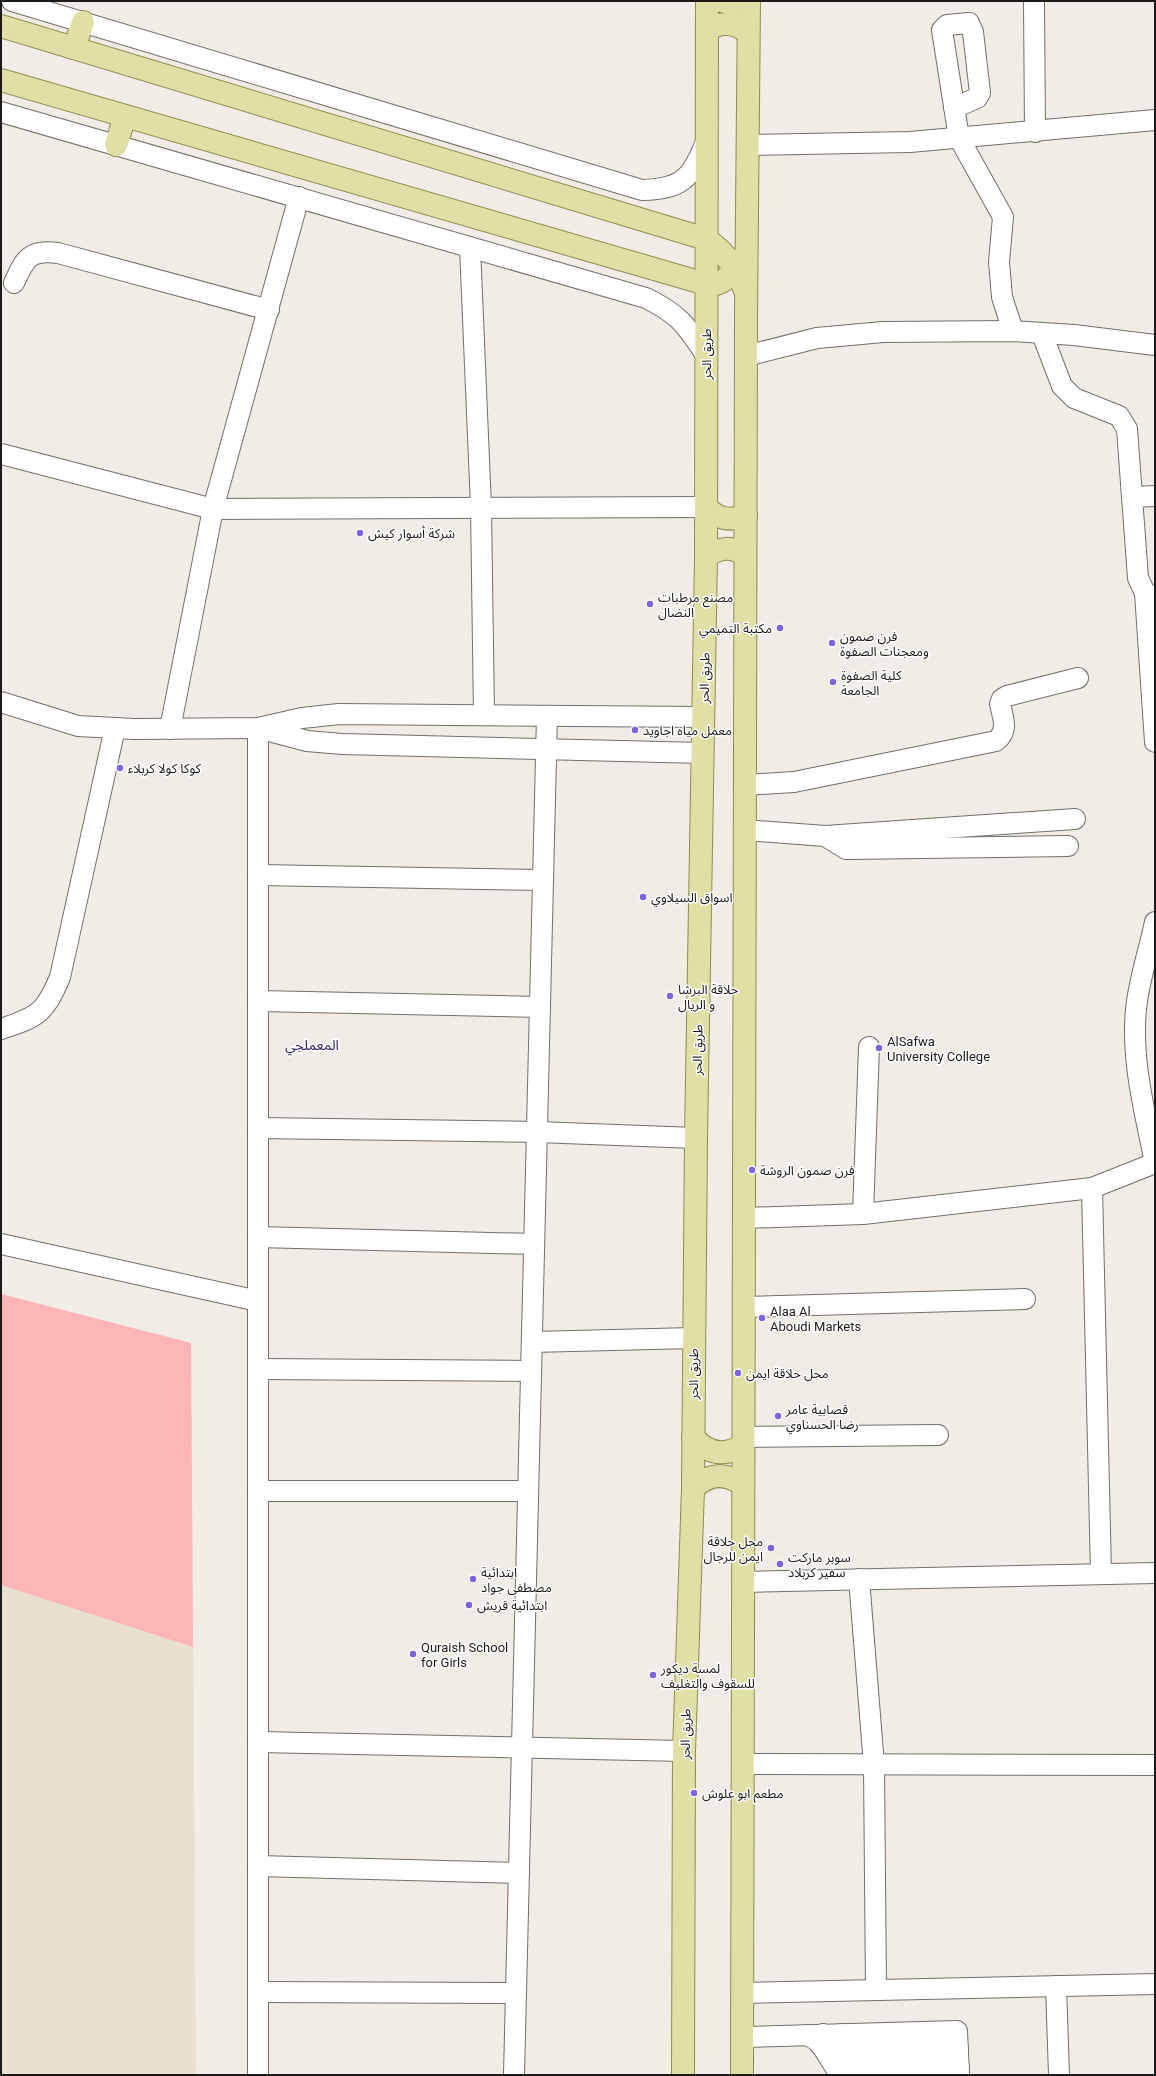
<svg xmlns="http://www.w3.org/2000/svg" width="1156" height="2076" viewBox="0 0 1156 2076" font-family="Roboto,'Noto Sans Arabic',sans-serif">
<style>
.built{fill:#e9e0d2}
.green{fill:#feb5b6}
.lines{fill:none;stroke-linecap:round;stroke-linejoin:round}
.minor-casing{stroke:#736e68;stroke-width:22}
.major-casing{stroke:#8e8c4e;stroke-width:24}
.minor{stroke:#fff;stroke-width:20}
.major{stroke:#e0dfa6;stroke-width:22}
.poi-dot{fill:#7d64df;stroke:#fff;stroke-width:1.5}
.labels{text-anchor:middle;stroke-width:3;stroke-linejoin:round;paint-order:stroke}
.street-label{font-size:13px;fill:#1c1a18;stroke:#fff}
.poi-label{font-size:13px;fill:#1c1a18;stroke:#fff;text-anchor:start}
.neighbourhood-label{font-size:14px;fill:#2d205a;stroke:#fff}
</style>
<rect width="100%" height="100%" fill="#f1ece5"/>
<path class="built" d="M1,1294l190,49 5,732h-195z"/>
<path class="green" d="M1,1294l190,49 2,304 -192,-62z"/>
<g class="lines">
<defs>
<g id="minor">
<path d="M12,1l630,189c42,-1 49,-13 64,-48"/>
<path d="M1034,1l1,131"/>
<path d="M954,108l23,-10 3,-5 -7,-61 -4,-9 -22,2 -5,5 17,108 44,79 -4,45 3,35 11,34"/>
<path d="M1,112l645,186c34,17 39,26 60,57"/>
<path d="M748,145l162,-3 245,-22"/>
<path d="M470,247l11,260 3,208"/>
<path d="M14,283c11,-24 15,-34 44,-30l211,57"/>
<path d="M1042,334l20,52 12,12 45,18 8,13 11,149 7,15 10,4"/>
<path d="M746,356l71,-18 66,-6 130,-1 61,4 81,10"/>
<path d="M1,454l212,55 493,-2"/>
<path d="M1133,497l22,-1"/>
<path d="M1145,593l10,149"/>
<path d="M1,702l77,24 56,3 124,-1 44,-10 37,-4 364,3"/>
<path d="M258,728v1347"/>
<path d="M170,729l43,-220 86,-312"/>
<path d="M262,729l45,12 35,3 361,9"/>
<path d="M745,785l49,-3 202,-41c13,-10 7,-23 4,-37l2,-5 5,-3 71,-18"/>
<path d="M745,830l80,6 250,-17"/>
<path d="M825,836l21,13 222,-3"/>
<path d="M258,875l285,5"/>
<path d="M1155,922c-6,29 -16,57 -19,87 -5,52 9,103 19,154"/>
<path d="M258,1001l282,6"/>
<path d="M1,1029c37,-12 44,-16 59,-52l55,-249"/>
<path d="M258,1128l279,4 159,6"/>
<path d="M1092,1188l9,386"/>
<path d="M863,1214l6,-167"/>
<path d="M744,1218l119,-4 229,-26 63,-25"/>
<path d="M258,1237l276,7"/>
<path d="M1,1244l257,57"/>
<path d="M744,1307l281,-8"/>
<path d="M532,1342l161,-4"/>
<path d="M258,1369l273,2"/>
<path d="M743,1437l195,-2"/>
<path d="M258,1491h270"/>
<path d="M859,1579l15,186 2,225"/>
<path d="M743,1582l412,-9"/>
<path d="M258,1742l426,9"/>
<path d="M743,1764l412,1"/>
<path d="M258,1866l261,7"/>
<path d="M1056,1986l3,89"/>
<path d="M258,1992l258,1"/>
<path d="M742,1993l413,-9"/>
<path d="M823,2034c18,6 21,26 37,35l99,-2"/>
<path d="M842,2034c11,4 14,15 23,17l93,-2"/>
<path d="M806,2035c18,5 23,27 35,40"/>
<path d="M742,2037l215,-6 2,44"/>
<path d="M514,2075l33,-1359"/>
</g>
<g id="major">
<path d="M722,1l12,3 12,-3"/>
<path d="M1,26l705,213c20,13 30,30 39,51"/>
<path d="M707,30c15,-9 29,-8 41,3"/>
<path d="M74,48l9,-26"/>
<path d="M1,80l705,204c19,3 26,-12 36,-26"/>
<path d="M116,145l9,-29"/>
<path d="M706,507c12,12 24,15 40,8"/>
<path d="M706,557c13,-10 26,-11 39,-2"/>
<path d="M693,1437c14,17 32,20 50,8"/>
<path d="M693,1489c15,-16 33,-17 50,-4"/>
<path d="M683,2075l1,-324 9,-262 3,-351 10,-581 1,-556"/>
<path d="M742,2075l4,-1759 3,-315"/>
</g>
</defs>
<use href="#minor" class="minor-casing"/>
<use href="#major" class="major-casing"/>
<use href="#minor" class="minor"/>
<use href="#major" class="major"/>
</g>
<g class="poi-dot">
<circle cx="360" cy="533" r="4"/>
<circle cx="650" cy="604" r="4"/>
<circle cx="780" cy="628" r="4"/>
<circle cx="832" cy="643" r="4"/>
<circle cx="833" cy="682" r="4"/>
<circle cx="635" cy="730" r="4"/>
<circle cx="120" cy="768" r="4"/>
<circle cx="643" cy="897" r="4"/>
<circle cx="670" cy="996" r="4"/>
<circle cx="879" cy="1048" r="4"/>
<circle cx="752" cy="1170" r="4"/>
<circle cx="762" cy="1318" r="4"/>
<circle cx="738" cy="1373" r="4"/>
<circle cx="778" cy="1416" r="4"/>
<circle cx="771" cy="1548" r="4"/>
<circle cx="780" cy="1564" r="4"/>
<circle cx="473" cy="1579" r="4"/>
<circle cx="469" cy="1605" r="4"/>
<circle cx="413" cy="1654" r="4"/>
<circle cx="653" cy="1675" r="4"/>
<circle cx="694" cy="1793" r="4"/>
</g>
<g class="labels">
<g class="street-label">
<text transform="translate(706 354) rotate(-90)" y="5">طريق الحر</text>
<text transform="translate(704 678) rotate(-89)" y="5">طريق الحر</text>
<text transform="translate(697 1050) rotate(-89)" y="5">طريق الحر</text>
<text transform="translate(693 1374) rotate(-90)" y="5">طريق الحر</text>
<text transform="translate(685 1734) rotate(-89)" y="5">طريق الحر</text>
</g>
<g class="poi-label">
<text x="368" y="538">شركة أسوار كيش</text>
<text x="658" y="602">مصنع مرطبات<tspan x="658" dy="15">النضال</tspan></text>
<text x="772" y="633" text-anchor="end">مكتبة التميمي</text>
<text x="840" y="641">فرن صمون<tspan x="840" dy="15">ومعجنات الصفوة</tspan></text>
<text x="841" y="680">كلية الصفوة<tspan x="841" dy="15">الجامعة</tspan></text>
<text x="643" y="735">معمل مياه اجاويد</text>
<text x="128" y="773">كوكا كولا كربلاء</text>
<text x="651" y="902">اسواق السيلاوي</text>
<text x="678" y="994">حلاقة البرشا<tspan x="678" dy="15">و الريال</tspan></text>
<text x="887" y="1046">AlSafwa<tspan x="887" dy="15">University College</tspan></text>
<text x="760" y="1175">فرن صمون الروشة</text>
<text x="770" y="1316">Alaa Al<tspan x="770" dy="15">Aboudi Markets</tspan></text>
<text x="746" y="1378">محل حلاقة ايمن</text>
<text x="786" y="1414">قصابية عامر<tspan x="786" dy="15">رضا الحسناوي</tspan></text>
<text x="763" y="1546" text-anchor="end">محل حلاقة<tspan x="763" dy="15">ايمن للرجال</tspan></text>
<text x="788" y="1562">سوبر ماركت<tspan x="788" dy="15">سفير كربلاد</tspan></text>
<text x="481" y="1577">ابتدائية<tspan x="481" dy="15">مصطفى جواد</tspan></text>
<text x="477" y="1610">ابتدائية قريش</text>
<text x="421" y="1652">Quraish School<tspan x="421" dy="15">for Girls</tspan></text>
<text x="661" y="1673">لمسة ديكور<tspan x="661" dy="15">للسقوف والتغليف</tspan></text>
<text x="702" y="1798">مطعم ابو علوش</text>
</g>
<g class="neighbourhood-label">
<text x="312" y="1050">المعملجي</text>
</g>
</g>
<rect width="1156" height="2076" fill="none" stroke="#1c1a18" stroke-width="4"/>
</svg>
